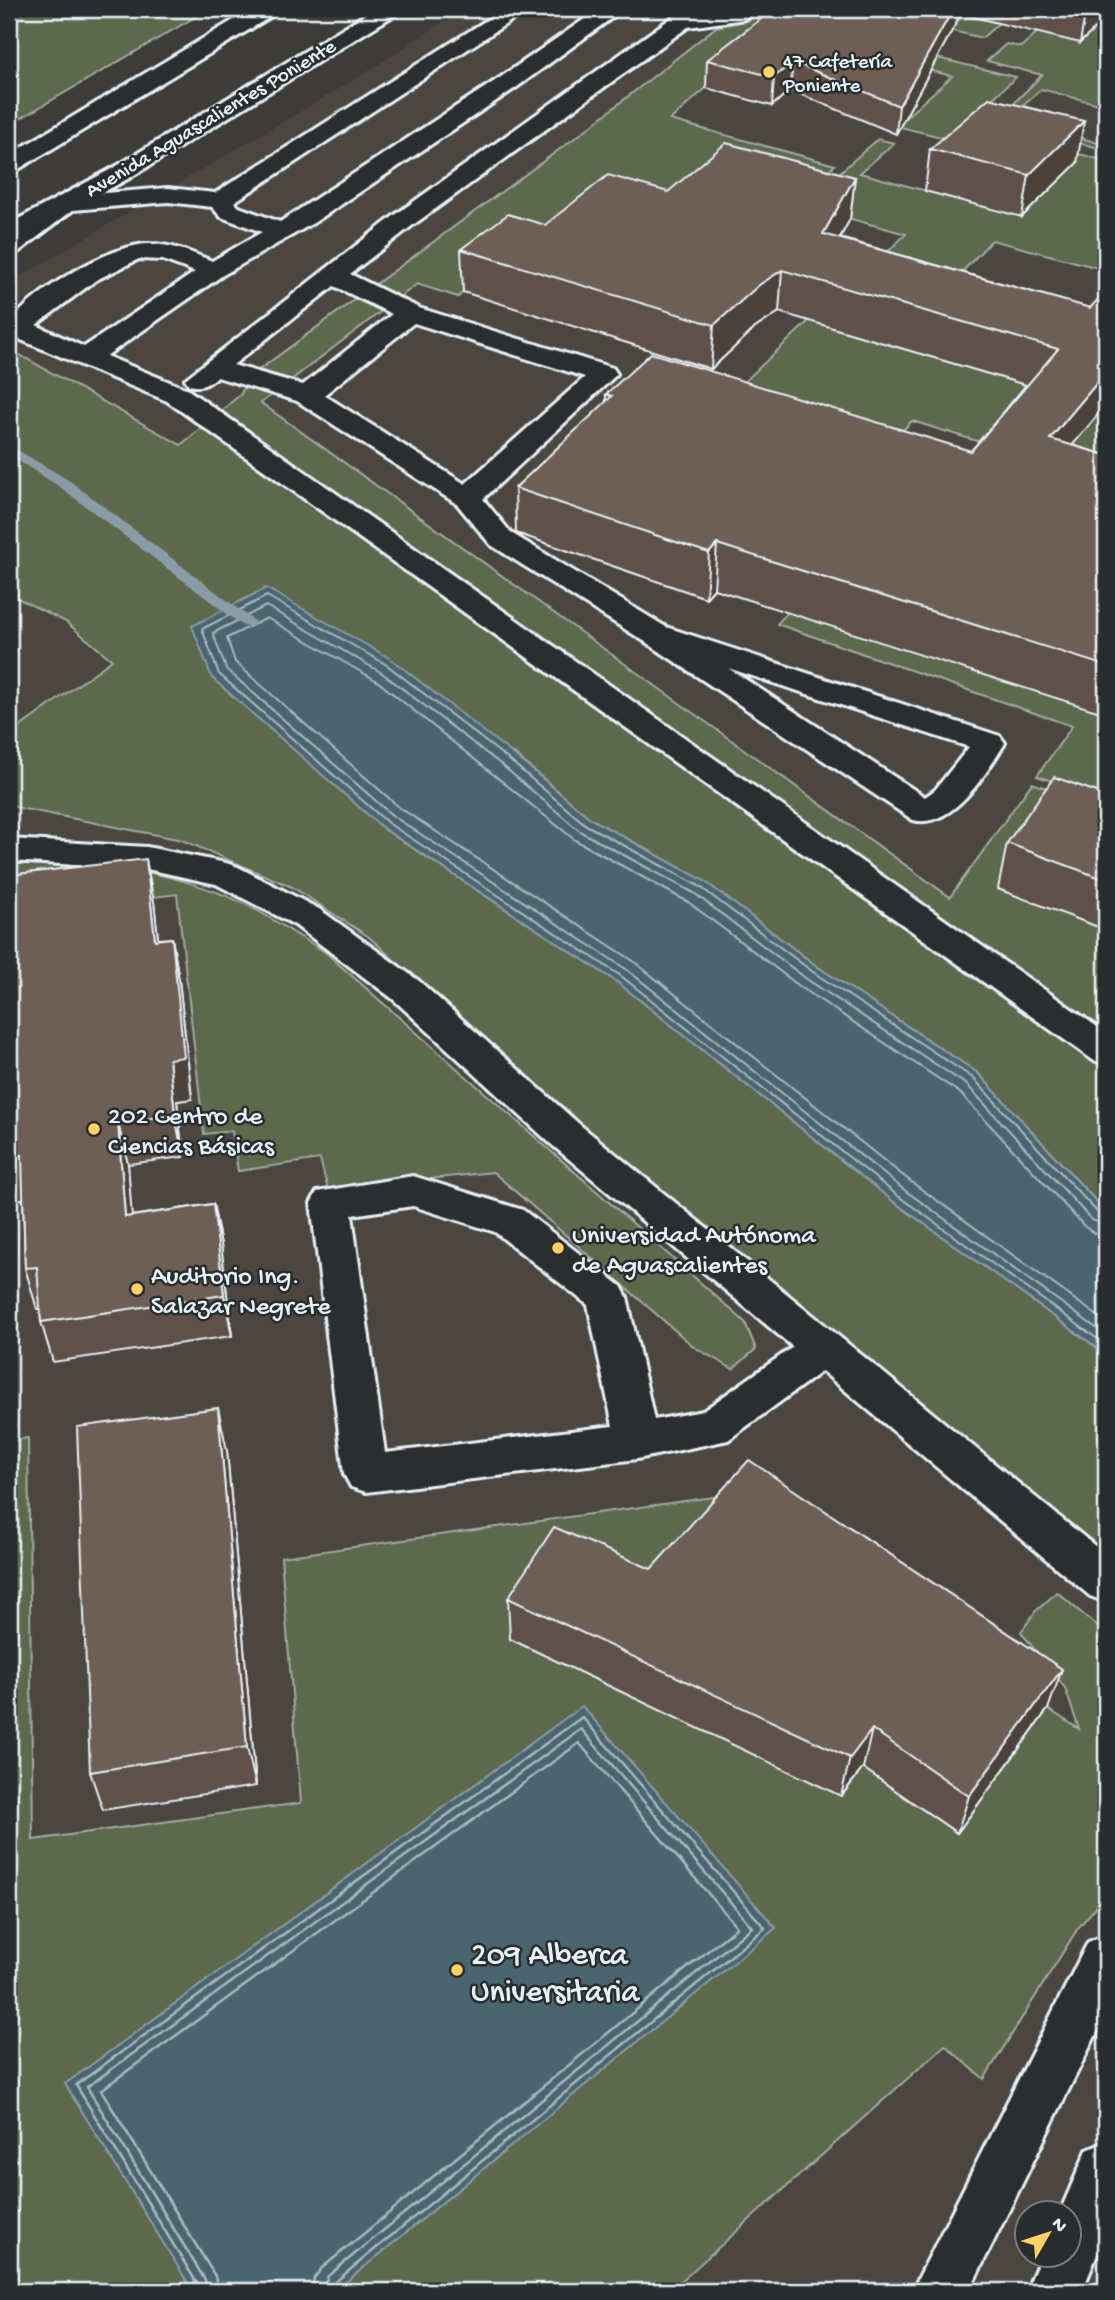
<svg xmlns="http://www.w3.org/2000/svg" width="1115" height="2300" viewBox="0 0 1115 2300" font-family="'Gochi Hand',sans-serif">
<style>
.built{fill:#4c4641;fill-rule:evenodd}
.green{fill:#5d674e;stroke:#a2aca3;stroke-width:2}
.water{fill:#4b656f;stroke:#8a9da6;stroke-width:2}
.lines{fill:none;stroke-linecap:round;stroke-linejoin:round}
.shore-far1{stroke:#a9b9c1;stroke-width:2}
.shore{stroke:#a9b9c1;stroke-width:2.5}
.stream{fill:#8a9da6;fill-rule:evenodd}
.minor-casing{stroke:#e8f1f8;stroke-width:6}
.major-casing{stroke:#e8f1f8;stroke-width:6}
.minor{fill:#2a2d2e;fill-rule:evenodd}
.major{fill:#2a2d2e;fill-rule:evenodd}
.wall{fill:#5e5148;stroke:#e8f1f8;stroke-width:2}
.shaded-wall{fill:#4c423b;stroke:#e8f1f8;stroke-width:2}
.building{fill:#6d5e54;stroke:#e8f1f8;stroke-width:2}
.poi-dot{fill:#ffd166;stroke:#2a2d2e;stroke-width:2.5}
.labels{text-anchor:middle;stroke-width:5;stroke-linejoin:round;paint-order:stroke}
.far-poi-label{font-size:21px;fill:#e8f1f8;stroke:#2a2d2e;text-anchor:start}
.far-street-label{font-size:21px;fill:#e8f1f8;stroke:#2a2d2e}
.poi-label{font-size:26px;fill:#e8f1f8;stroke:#2a2d2e;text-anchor:start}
.near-poi-label{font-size:32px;fill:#e8f1f8;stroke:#2a2d2e;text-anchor:start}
</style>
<rect width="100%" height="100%" fill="#3e3c39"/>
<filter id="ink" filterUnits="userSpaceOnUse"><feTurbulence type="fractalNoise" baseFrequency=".0143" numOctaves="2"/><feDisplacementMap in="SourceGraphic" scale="14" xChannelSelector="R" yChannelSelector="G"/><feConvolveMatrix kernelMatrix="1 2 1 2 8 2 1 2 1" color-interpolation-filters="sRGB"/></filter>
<g filter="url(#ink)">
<path class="built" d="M463,9h643v2282h-1097v-2008l355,-209zM1028,2212h42v42h-42z"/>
<g class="green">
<path d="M9,9h200l-200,116z"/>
<path d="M770,9h168l61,14 -17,15 -62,-15 -20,17z"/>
<path d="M1106,9v97l-65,-17 -33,29 98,27v5l-110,-29 46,-46 -55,-14 19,-17 15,3 37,-34z"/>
<path d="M761,12l71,16 -126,60 -36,32 165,45 -15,13 10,3 48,-42 16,4 -34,30 162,44 -35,-87 119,31v109l-114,-30 -46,49 -75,-21 35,-34 -182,-50 -261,108 -5,5 -41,-13 -156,119 689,494 82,-114 74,26v403l-128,-139 -160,-106 -115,-87 -112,-61 -78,-66 -129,76 233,153 277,220 212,152v199l-180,-139 -282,-233 -182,-159 -93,-85 -77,-50 -110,-47 -173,-34v-71l103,-75 -46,-38 -57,-28v-245l172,96 60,-51 7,-16 335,-246 133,-105 34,-7z"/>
<path d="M904,50l112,27 -67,62 -53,-13 56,-50 -61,-15z"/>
<path d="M848,284l-12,45 270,80v52l-84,-6 -110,-34 -12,12 -159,-48z"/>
<path d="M843,550l263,164 -2,85 -67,-23 35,-50 -295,-102z"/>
<path d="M9,860c85,1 175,10 251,52 22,13 43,27 65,40l420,370 11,27 -23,20 -39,-22 -201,-175 -165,18 -8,-31 -82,12 -6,-40 -28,3 -27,-240 -168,21z"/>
<path d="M28,1438l5,402 268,-37 -20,-246 454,-63 107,302 21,-28 94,65 91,-124 31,20 -14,-41 -44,-56 14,-20 22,-20 49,42v261l-28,33 -94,151 -39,-34 -275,246h-661v-850z"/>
</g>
<g class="water">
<path d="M266,588l125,71 122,95 78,65 112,61 115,87 160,106 128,139v142l-212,-152 -277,-220 -233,-153 -172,-151 -20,-52z"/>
<path d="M582,1706l194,222 -441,363h-142l-128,-207z"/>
</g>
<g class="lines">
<g class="shore-far1">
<path d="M1106,1216l-8,-3 -125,-135 -160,-106 -114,-86 -113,-61 -78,-66 -121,-94 -120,-69 -65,33 17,45 169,149 233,153 277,220 208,149"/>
<path d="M1106,1225l-14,-5 -125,-135 -159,-105 -114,-87 -113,-61 -78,-66 -121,-93 -116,-67 -53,27 13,36 167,147 233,153 277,220 203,146"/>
<path d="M1106,1235l-12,-2 -9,-6 -125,-134 -158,-105 -114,-86 -113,-62 -198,-159 -110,-63 -40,20 8,24 165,146 232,152 278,221 196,141"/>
</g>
<g class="shore">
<path d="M199,2291l-1,-6 -122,-200 506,-368 183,211 -431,355 -3,8"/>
<path d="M208,2291l-3,-11 -118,-193 494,-358 171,198 -424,349 -6,15"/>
<path d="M218,2291l-3,-15 -114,-186 478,-347 158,184 -415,341 -8,10 -2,13"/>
</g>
<path class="stream" d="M9,445l61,36 183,139 3,3 -3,3h-10l-183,-139 -51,-32z"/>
<defs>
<g id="minor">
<path d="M504,9h25l-295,193 5,5 41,15 221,-145 98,-68h25l-107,78 -202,135 -92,53 -117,81 81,33 919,644v31l-13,-4 -926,-659 -146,-61 -12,-14c18,-32 103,-83 141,-82 21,0 43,9 62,17l50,-29 -41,-15 -9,-10 -44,-5 -95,8 -55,42 -9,2v-19l49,-37 9,-2 101,-8 47,5zM139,259l24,1 32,12 -111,75 -48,-22 60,-45z"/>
<path d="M728,9h27l-10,10 -57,8 -275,198 -63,49 69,34 194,60 4,6 -134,125 28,34 155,94 334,109 5,7c-18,29 -53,87 -92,77l-269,-179 -153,-96 -34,-41 -160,-103 -80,-24c-10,8 -16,11 -28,8l-4,-6 210,-164 279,-199zM334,286l58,28 -89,71 -70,-20zM414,323l171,54 -120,107 -141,-89zM728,668l241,79 -34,43 -10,7z"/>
<path d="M9,839l138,8 79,16 12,4 81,42 100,72 160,143 527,431v47l-16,-6 -268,-225 -94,69 -91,19 -271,33 -15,-5 -7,-13 -33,-271 6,-11 96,-16 110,34 98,76 6,11 27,123 49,-9 90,-64 -242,-203 -158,-145 -98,-74 -79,-41 -69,-15 -138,-8zM413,1206l82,26 93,73 25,121 -228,27 -33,-238z"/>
<path d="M1106,1935v79l-137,277h-57l176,-349z"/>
<path d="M1106,2142v91l-24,58h-56l16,-37h28v-42h-10l27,-62z"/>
</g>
<g id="major">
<path d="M252,9h26l-3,5 -258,156 -8,2v-17z"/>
<path d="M374,9h25l-3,5 -265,163 -113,62 -9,2v-17l106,-57z"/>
</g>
</defs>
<use href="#minor" class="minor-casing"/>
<use href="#major" class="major-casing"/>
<use href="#minor" class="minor"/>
<use href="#major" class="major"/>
</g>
<g class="wall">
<path d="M840,9h266v9l-26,25 -119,-29 -65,120 -106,-44 -18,16 -66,-18 1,-28 127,-47z"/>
<path d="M930,149l147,14 -55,54 -97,-26z"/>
<path d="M855,177l-5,42 -10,19 250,70 -18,137 34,10v259l-392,-125 -8,9 -190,-65 -1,-45 91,-86v-8l365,57 55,-66 -247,-73 -24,16 -44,41 -248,-77 -2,-43 84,-24 123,-33z"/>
<path d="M1106,795v135l-108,-41 9,-46z"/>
<path d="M9,875l145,27 4,37 14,-1 7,42 13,119 -15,2 6,56 -55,7 3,52 82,-12 8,41 11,91 -179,26 -12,-40 -1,-13h-3l-12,-41 -2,-69 -14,2z"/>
<path d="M227,1451l29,335 -153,24 -13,-38z"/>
<path d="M651,1569l397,140 -91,124 -94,-65 -22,28 -331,-157 -2,-41z"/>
</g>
<g class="shaded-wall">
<path d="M953,9h9l-1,5 -65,120 3,-28z"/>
<path d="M1092,9h14v9l-26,25 5,-28z"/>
<path d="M793,62l-3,28 -18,16 2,-29z"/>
<path d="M1084,121l-7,42 -55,54 7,-42z"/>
<path d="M855,177l-5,42 -31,57 4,-42z"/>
<path d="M782,270l-3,42 -24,16 -44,41 3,-44 45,-40z"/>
<path d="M1106,372v33l-65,78 9,-44z"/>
<path d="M717,544l-3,45 -8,9 3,-45z"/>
<path d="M146,859l8,43 9,80 -8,-42z"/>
<path d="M172,938l7,42 13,119 -15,2 6,56 -8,-42 -6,-56z"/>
<path d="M118,1123l10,41 7,94 -10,-41z"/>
<path d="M213,1204l8,41 11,91 -8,-41z"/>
<path d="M218,1408l9,43 29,335 -9,-39z"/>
<path d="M1062,1669l-14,40 -91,124 12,-37z"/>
<path d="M872,1729l-9,39 -22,28 9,-38z"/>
</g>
<g class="building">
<path d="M774,9h41l19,4 6,-4h113l-54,97 -106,-44 -19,15 -67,-17z"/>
<path d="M1057,9h35l-7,6z"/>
<path d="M989,98l95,23 -55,54 -99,-26z"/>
<path d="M726,143l129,34 -32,57 267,74 16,-17v81l-56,67 56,16v211l-389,-122 -8,9 -194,-65 97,-92 -6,-2 45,-41 320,98 87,-102 -276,-79 -23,15 -45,40 -253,-76 47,-35 37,11 63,-50 60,17z"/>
<path d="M1054,777l52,18v85l-99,-37z"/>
<path d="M146,859l9,81 17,-2 12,119 -15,2 6,56 -57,8 7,94 88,-13 11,91 -183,27 -4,-55 -12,1 -3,-113 -13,2v-282z"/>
<path d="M218,1408l29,339 -157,25 -13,-345z"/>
<path d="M749,1460l313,209 -93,127 -97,-67 -22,29 -342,-160 46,-71 97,42z"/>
</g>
</g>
<g class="poi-dot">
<circle cx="769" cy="72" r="7"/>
<circle cx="94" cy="1129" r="7"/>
<circle cx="558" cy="1248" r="7"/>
<circle cx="137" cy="1289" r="7"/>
<circle cx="457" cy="1970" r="7"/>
</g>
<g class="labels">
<g class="far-poi-label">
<text x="783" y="67">47 Cafetería<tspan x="783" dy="24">Poniente</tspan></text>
</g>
<g class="far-street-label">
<text transform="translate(210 117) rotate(-31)" y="7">Avenida Aguascalientes Poniente</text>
</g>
<g class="poi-label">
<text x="108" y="1123">202 Centro de<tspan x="108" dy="30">Ciencias Básicas</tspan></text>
<text x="572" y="1242">Universidad Autónoma<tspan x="572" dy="30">de Aguascalientes</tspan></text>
<text x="151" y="1283">Auditorio Ing.<tspan x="151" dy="30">Salazar Negrete</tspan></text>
</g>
<g class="near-poi-label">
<text x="471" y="1963">209 Alberca<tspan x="471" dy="37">Universitaria</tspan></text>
</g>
</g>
<rect width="1115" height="2300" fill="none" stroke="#2a2d2e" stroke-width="35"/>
<rect x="18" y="18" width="1080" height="2265" fill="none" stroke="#e8f1f8" stroke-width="2.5" filter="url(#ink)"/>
<g transform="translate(1048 2234) rotate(51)"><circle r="33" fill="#2a2d2e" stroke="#767b7f" stroke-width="2"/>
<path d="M0-5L12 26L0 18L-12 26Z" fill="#ffd166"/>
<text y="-10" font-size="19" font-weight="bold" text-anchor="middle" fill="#e8f1f8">N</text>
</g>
</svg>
